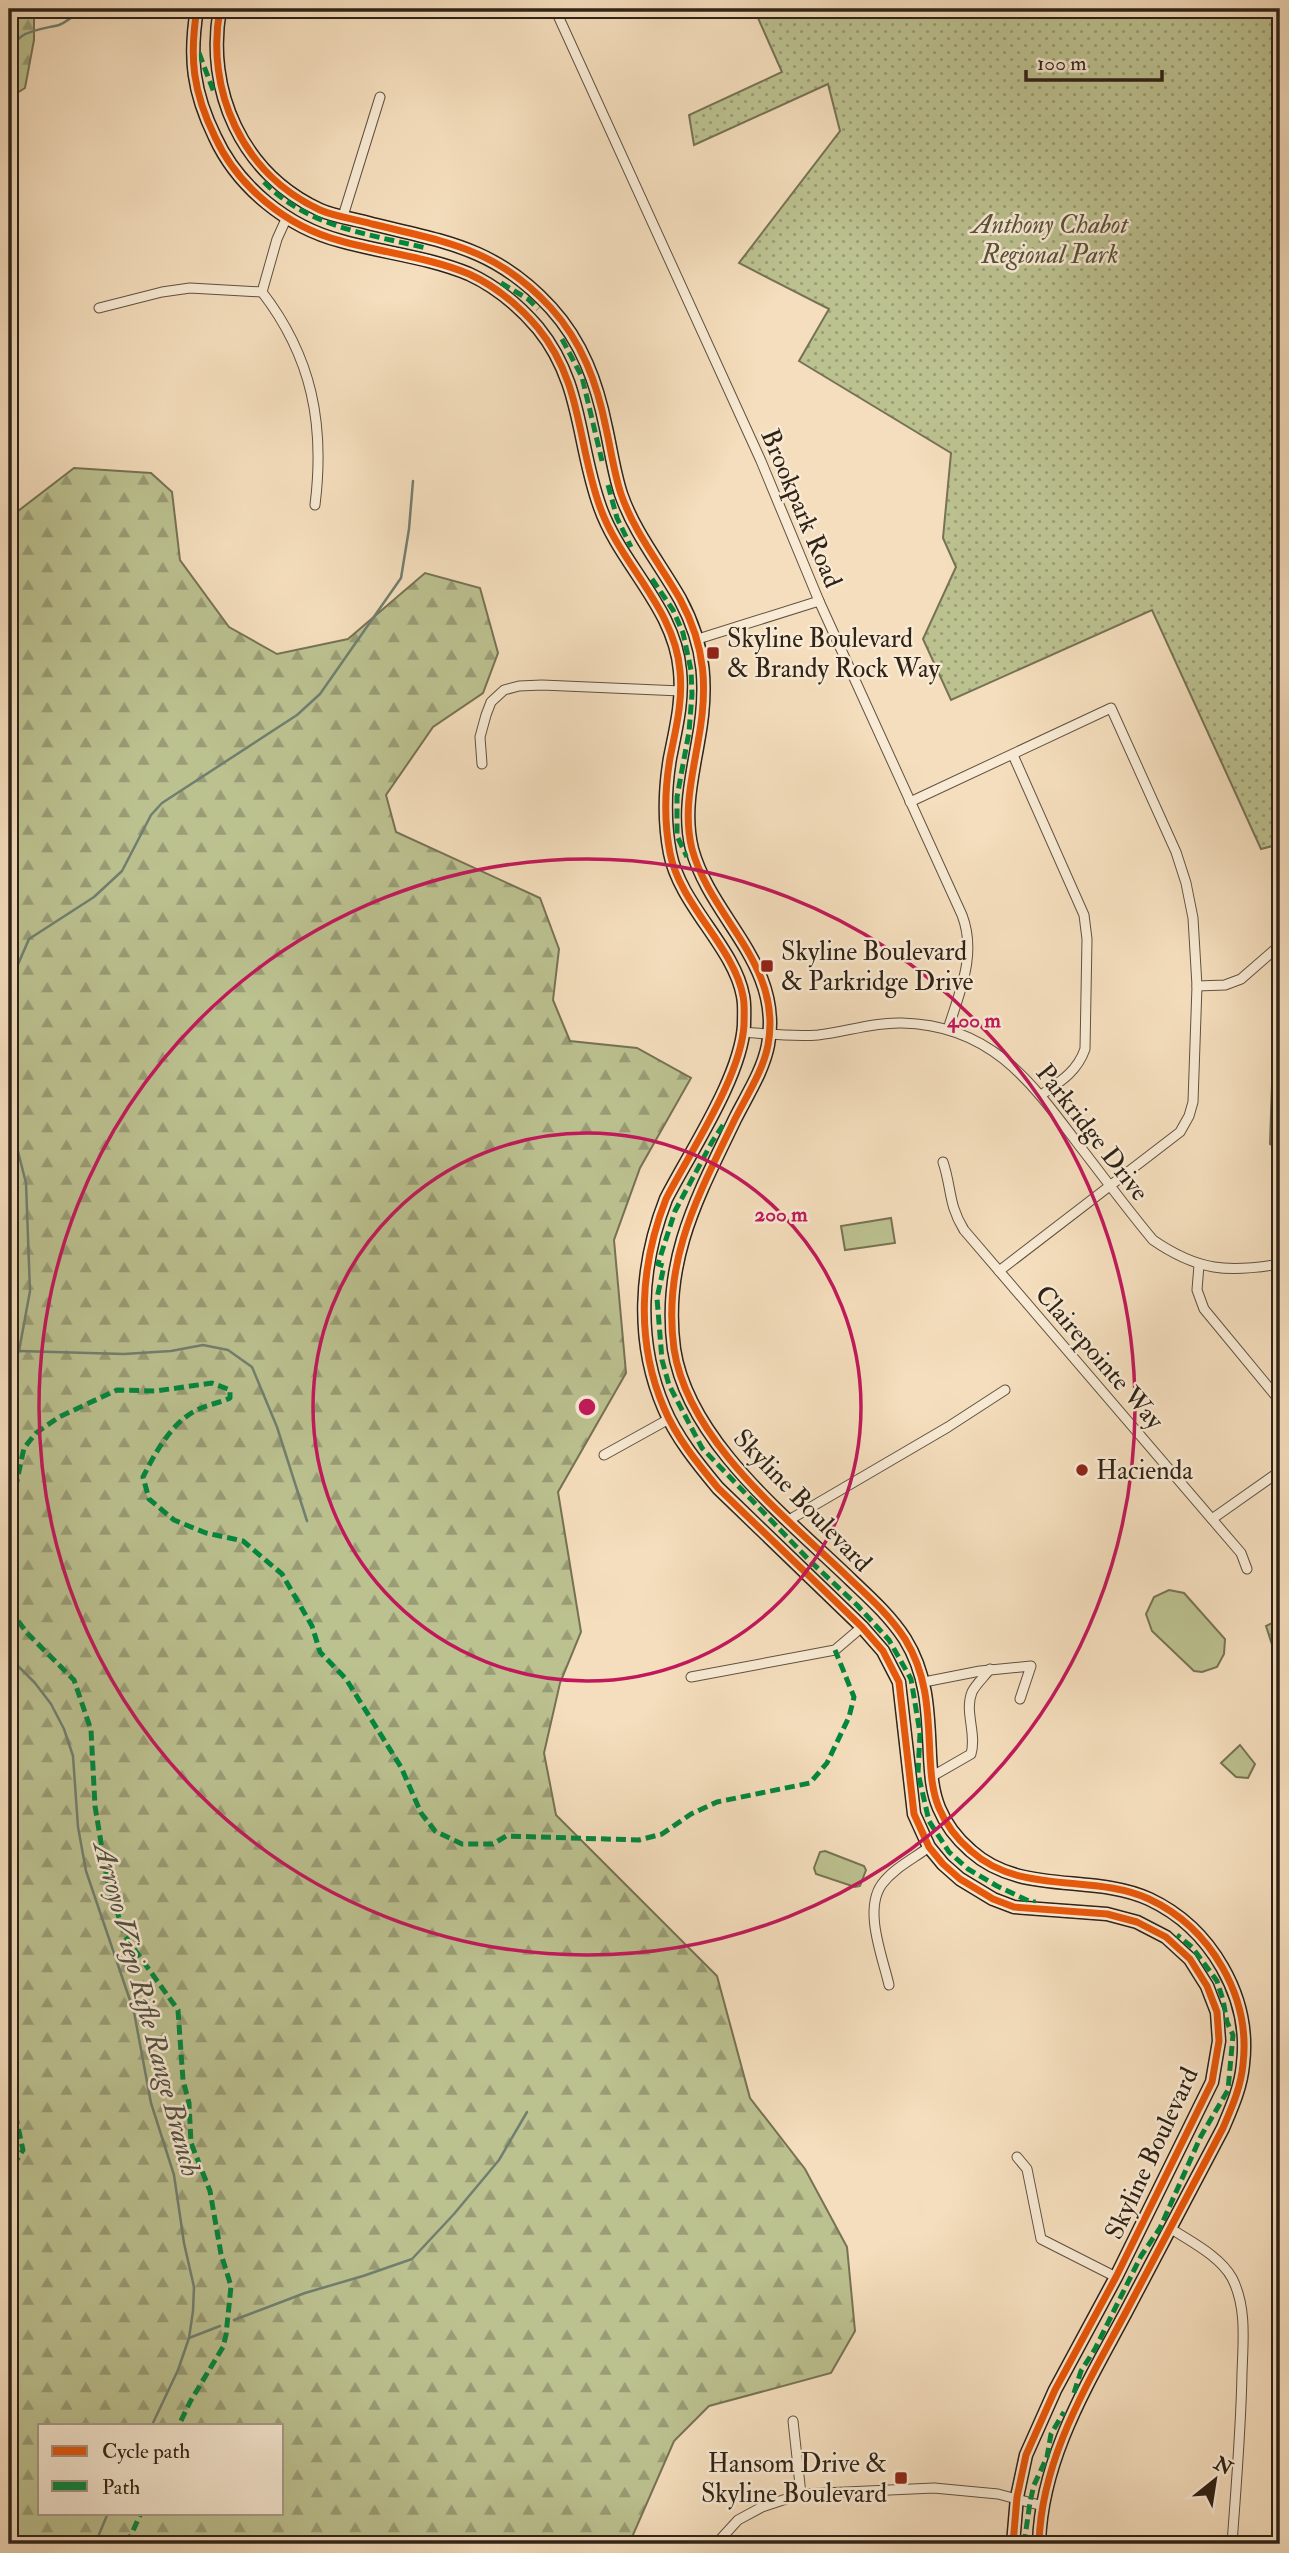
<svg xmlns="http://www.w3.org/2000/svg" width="1289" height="2553" viewBox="0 0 1289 2553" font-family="'IM FELL Double Pica',serif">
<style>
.green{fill:#bcc190;stroke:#767254;stroke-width:2}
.forest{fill:url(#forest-firs);stroke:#767254;stroke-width:2;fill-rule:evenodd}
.park{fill:url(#park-dots);stroke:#767254;stroke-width:2}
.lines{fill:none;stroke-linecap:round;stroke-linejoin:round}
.stream{stroke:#717f70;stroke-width:2.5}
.minor-casing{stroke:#605140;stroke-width:11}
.secondary-casing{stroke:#2f2217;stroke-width:15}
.minor{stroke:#f8ead4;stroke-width:9}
.secondary{stroke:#f8ead4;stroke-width:12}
.quiet{stroke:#00873e;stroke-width:5;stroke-dasharray:10 5;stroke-linecap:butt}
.cycleway-casing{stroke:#f8ead4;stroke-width:11}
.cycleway{stroke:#e8590c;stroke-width:7}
.ring{fill:none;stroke:#c2185b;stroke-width:3.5}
.poi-dot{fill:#8f2418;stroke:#f8ead4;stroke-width:2.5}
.labels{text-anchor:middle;stroke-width:5;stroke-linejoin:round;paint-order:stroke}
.park-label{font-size:26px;font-style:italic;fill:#59523b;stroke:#f8ead4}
.street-label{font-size:26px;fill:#2f2217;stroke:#f8ead4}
.poi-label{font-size:26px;fill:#2f2217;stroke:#f8ead4;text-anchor:start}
.water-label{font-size:28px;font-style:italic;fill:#505043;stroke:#f8ead4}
.centre{fill:#c2185b;stroke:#f8ead4;stroke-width:3.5}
.ring-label{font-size:21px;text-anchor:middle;font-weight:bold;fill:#c2185b;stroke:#f8ead4;stroke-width:5;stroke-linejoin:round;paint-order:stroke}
</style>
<defs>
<pattern id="forest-firs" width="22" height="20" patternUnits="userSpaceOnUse" patternTransform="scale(1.75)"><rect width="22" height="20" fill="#bcc190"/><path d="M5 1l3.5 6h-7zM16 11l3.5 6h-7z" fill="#999c75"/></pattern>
<pattern id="park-dots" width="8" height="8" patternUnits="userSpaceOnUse" patternTransform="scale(1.75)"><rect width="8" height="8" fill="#bcc190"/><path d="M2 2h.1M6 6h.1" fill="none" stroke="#999c75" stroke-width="1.8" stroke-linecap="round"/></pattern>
</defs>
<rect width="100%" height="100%" fill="#f5debd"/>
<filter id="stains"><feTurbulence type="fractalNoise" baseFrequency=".00286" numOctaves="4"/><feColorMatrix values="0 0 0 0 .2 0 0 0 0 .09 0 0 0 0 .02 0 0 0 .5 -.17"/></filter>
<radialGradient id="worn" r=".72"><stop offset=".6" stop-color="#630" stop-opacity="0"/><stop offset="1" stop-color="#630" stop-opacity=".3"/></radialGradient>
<g class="green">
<path d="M891,1218l4,25 -50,7 -4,-24z"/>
<path d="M1169,1590l15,3 41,46 -1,15 -7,13 -15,5 -8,-1 -42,-40 -6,-17 8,-17z"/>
<path d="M1240,1745l15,19 -7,14 -12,-1 -15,-14z"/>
<path d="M825,1851l39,15 2,4 -6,16 -5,1 -39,-13 -2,-6 6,-16z"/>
</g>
<g class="forest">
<path d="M9,9l25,7v24l-9,48 -16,10z"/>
<path d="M74,468l77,5 21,19 8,68 49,67 48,27 71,-15 77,-66 55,15 18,65 -15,40 -50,34 -47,68 10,37 144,66 19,51 -6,51 17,41 67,7 54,30 -51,90 -26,72 12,133 -68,119 23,140 -21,51 -16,70 12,62 161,161 33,122 55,71 42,78 8,84 -24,42 -122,33 -35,35 -45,103h-620v-2026zM40,2425h242v88h-242z"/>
</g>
<g class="park">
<path d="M754,9h526v835l-19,5 -109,-239 -201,90 -28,-61 33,-72 -13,-29 8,-85 -152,-92 30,-52 -90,-46 101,-132 -12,-47 -134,61 -5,-30 93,-43z"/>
<path d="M1280,1048v103l-10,-7 3,-90z"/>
<path d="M1280,1619v50l-14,-43z"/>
</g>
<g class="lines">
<g class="stream">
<path d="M9,46c6,-2 7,-6 13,-10 11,-7 25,-8 37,-11 11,-4 10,-10 25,-10"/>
<path d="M9,985l20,-46 65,-42 28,-26 29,-56 11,-12 135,-88 23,-21 81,-116 8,-49 4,-48"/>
<path d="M9,1101l2,23 15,59 4,108 -11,60 -10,21"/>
<path d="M19,1351l105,3 47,-3 32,-6 25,5 24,17 25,60 30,94"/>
<path d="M9,1657l26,26 16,21 13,25 9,27 5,71 8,44 48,141 17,91 23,72 10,68 10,44 -1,24 -4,27 -11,32 -26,55"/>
<path d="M234,2320l71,-27 58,-17 49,-17 42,-45 45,-54 28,-48"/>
<path d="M189,2338l31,-12"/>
<path d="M95,2544l13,-31"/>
</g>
<defs>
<g id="minor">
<path d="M555,9l206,452 58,140 143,314c15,39 -2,76 -14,114"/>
<path d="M343,216l37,-119"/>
<path d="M287,217l-10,22 -15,53c50,65 63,132 53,213"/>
<path d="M99,308l63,-16 28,-4 72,4"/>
<path d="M698,639l121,-38"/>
<path d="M1013,755l71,160 3,24 -2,110c-8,23 -25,33 -44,46"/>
<path d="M482,764l-2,-27 6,-22 5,-13 13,-12 15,-4 23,-1 139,6"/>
<path d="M910,802l201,-94 65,144 10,31 7,35 4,68 -4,116 -4,14 -9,16 -181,139"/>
<path d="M1197,986l28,-1 16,-6 39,-34"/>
<path d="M743,1032c25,2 50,5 75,3 28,-3 55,-13 84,-12 88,2 128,57 176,121 25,32 49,65 75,96 45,31 75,33 127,24"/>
<path d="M943,1162c9,27 5,42 21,68l277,323 6,16"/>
<path d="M1199,1265l-2,25 7,19 76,92"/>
<path d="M604,1455l65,-36"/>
<path d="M1212,1519l68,-48"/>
<path d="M789,1520l159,-93 57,-37"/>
<path d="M691,1677l144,-27 27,-23"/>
<path d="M924,1682l56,-11 51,-5 -11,33"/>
<path d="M931,1777l40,-23c6,-21 -7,-42 1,-62 4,-8 13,-16 18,-23"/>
<path d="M889,1985c-6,-27 -26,-75 -7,-101 12,-16 31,-25 47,-37"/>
<path d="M1017,2157l10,12 14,70 75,38"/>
<path d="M1170,2228c21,14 50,28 62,50 15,29 11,64 10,95 -1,57 -6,114 -10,171"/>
<path d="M793,2421l8,73"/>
<path d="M716,2544l22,-24 24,-13 39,-13 133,-6 64,6 45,12"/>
</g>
<g id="secondary">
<path d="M197,9c-8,49 -4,83 18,128 23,50 72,90 126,104 43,12 87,16 128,33 26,12 51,33 69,54 45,55 39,116 62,179 20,57 75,101 80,164 3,30 -4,57 -10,87 -5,30 -6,64 0,95 10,52 64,94 73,143 2,9 1,20 1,29 -3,52 -54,127 -78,174 -26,66 -31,142 -2,209 12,29 34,56 54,80l144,139 21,24 16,31 15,132 15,33 14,17 17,15 33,20 21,8 93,7 30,8 29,15 24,22 17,27 10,26 2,29 -7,41 -96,195 -61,113 -29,65 -9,42 -4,47"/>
<path d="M220,9c-15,81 22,165 100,201 16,7 35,9 52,14 74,18 124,24 179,84 31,34 46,75 55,120 5,22 8,45 15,66 13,38 39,70 59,105 26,48 28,90 18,143 -6,35 -15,71 -6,107 19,70 91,115 76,196 -5,26 -21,50 -33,74 -37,77 -73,141 -61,230 14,92 113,169 177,231 19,18 39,36 54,59 23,37 23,75 25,117 1,18 2,35 9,52 7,17 18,31 32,43 50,45 121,22 178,48 62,29 102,98 94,165 -2,23 -11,43 -20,64 -32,61 -65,123 -97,184 -39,73 -85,147 -87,232"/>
</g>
</defs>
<use href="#minor" class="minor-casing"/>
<use href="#secondary" class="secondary-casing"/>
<use href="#minor" class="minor"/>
<use href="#secondary" class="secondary"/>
<g class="quiet">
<path d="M199,53l16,42"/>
<path d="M264,182c44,45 104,52 162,66"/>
<path d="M501,283l27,16 10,10"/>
<path d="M562,339l20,38 20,84"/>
<path d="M608,485l9,33 14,29"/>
<path d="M652,579l21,31 10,23 8,37 1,24 -3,38 -12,65v39l10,21"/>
<path d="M723,1125l-11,17 -37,69 -17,53 6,2 -7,32 5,62 7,25 33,63 107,112 48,45 32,35 22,39 9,54 -2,40 11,48 20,31 19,17 29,17 34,16h5"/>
<path d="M9,1518l15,-70 12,-15 23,-16 58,-27 39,1 56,-8 18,7v8c-10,5 -21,6 -31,11 -26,11 -44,44 -56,68l6,22 25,21 32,13 37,8 39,33 30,52 8,26 26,27 55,88 20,46 14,18 27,13h31l13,-8 133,4 23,-6 29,-20 26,-12 93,-19 17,-20 22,-46 5,-20 -19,-47"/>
<path d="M9,1609l19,25 46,46 17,50 4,76 12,73 13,42 5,15 53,74 5,70 6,23 2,40 19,48 11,63 10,32 -5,49 -3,12 -33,55 -11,23"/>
<path d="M9,2001l3,25 -3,33"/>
<path d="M9,2085l14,65 -14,22"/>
<path d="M1074,2393l7,-22 14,-22 46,-93 19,-28 41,-92 27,-46 5,-55 -6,-13 -4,-22 -6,-19 -25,-34 -15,-12"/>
<path d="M127,2544l14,-31"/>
<path d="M1024,2544l6,-42 4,-17 13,-28 4,-23 13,-22"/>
</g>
<defs>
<g id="cycleway">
<path d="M197,9c-8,49 -4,83 18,128 23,50 72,90 126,104 43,12 87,16 128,33 26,12 51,33 69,54 45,55 39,116 62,179 20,57 75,101 80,164 3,30 -4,57 -10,87 -5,30 -6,64 0,95 10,52 64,94 73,143 2,9 1,20 1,29 -3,52 -54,127 -78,174 -26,66 -31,142 -2,209 12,29 34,56 54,80l144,139 21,24 16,31 15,132 15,33 14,17 17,15 33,20 21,8 93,7 30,8 29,15 24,22 17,27 10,26 2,29 -7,41 -96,195 -61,113 -29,65 -9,42 -4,47"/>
<path d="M220,9c-15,81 22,165 100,201 16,7 35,9 52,14 74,18 124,24 179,84 31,34 46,75 55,120 5,22 8,45 15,66 13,38 39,70 59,105 26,48 28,90 18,143 -6,35 -15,71 -6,107 19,70 91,115 76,196 -5,26 -21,50 -33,74 -37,77 -73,141 -61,230 14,92 113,169 177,231 19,18 39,36 54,59 23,37 23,75 25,117 1,18 2,35 9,52 7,17 18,31 32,43 50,45 121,22 178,48 62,29 102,98 94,165 -2,23 -11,43 -20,64 -32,61 -65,123 -97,184 -39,73 -85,147 -87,232"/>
</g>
</defs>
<use href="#cycleway" class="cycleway-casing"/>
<use href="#cycleway" class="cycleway"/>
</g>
<g class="ring">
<circle cx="587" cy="1407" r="274"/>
<circle cx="587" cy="1407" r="548"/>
</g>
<g class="poi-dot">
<rect x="706" y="646" width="14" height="14" rx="3.5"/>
<rect x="760" y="959" width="14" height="14" rx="3.5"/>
<circle cx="1082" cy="1470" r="7"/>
<rect x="894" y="2471" width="14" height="14" rx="3.5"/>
</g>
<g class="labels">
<g class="park-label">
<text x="1050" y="233">Anthony Chabot<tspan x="1050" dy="30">Regional Park</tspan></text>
</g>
<g class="street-label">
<text transform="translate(802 508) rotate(67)" y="9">Brookpark Road</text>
<text transform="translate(1093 1132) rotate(52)" y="9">Parkridge Drive</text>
<text transform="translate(1100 1357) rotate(49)" y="9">Clairepointe Way</text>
<text transform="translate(803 1500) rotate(46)" y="9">Skyline Boulevard</text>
<text transform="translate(1151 2153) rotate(-65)" y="9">Skyline Boulevard</text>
</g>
<g class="poi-label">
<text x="727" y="647">Skyline Boulevard<tspan x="727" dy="30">&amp; Brandy Rock Way</tspan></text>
<text x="781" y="960">Skyline Boulevard<tspan x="781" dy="30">&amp; Parkridge Drive</tspan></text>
<text x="1096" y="1479">Hacienda</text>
<text x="887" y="2472" text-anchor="end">Hansom Drive &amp;<tspan x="887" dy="30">Skyline Boulevard</tspan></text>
</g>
<g class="water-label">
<text transform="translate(148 2009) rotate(75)" y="10">Arroyo Viejo Rifle Range Branch</text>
</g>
</g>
<circle cx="587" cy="1407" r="10" class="centre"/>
<g class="ring-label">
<text x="974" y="1027">400 m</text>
<text x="781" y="1221">200 m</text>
</g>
<rect width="1289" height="2553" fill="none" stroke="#f5debd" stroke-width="35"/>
<rect x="10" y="10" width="1268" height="2532" fill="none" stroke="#2f2217" stroke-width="3.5"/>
<rect x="18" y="18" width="1254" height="2518" fill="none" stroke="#2f2217" stroke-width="2"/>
<rect x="38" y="2424" width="245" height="91" fill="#f8ead4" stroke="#a89a88" stroke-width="2"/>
<rect x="52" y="2446" width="35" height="10" fill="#e8590c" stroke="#a89a88" stroke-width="2"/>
<text x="102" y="2458" font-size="21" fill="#2f2217">Cycle path</text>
<rect x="52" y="2481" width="35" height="10" fill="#00873e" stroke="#a89a88" stroke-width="2"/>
<text x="102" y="2494" font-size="21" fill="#2f2217">Path</text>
<g transform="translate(1215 2480) rotate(30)" stroke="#f8ead4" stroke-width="5" paint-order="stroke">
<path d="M0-5L12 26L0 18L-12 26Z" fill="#2f2217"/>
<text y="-10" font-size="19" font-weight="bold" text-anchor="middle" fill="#2f2217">N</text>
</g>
<path d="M1026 70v10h136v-10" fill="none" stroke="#2f2217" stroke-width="3.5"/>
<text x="1037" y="70" font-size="21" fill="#2f2217" stroke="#f8ead4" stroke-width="5" paint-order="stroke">100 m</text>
<rect width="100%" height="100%" filter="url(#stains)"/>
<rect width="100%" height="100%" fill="url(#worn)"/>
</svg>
